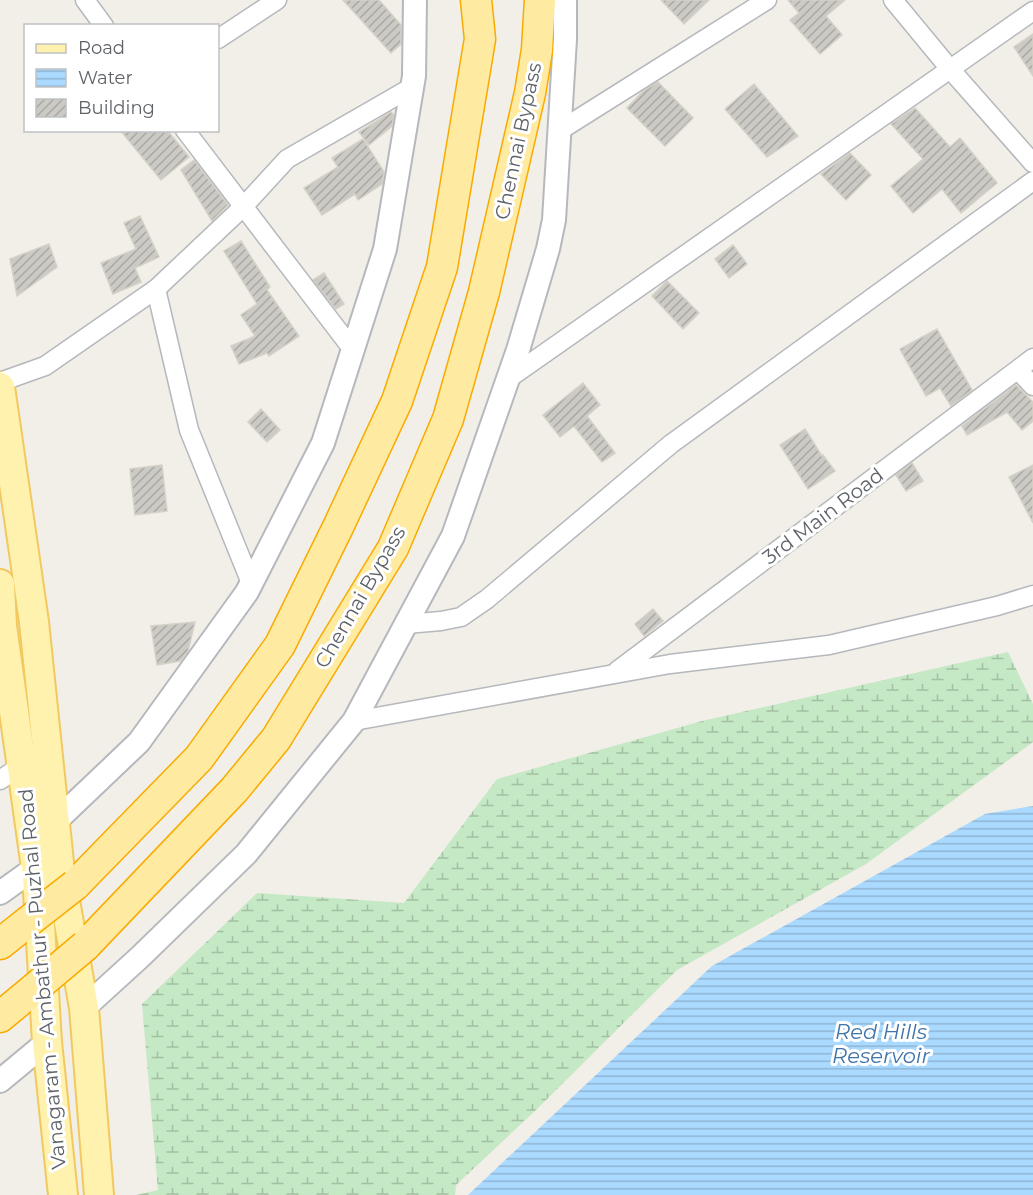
<svg xmlns="http://www.w3.org/2000/svg" width="1033" height="1195" viewBox="0 0 1033 1195" font-family="Montserrat,sans-serif">
<style>
.wetland{fill:url(#wetland-marsh)}
.water{fill:url(#water-rules)}
.building{fill:url(#building-hatch);stroke:#d6d1c6;stroke-width:1.5}
.lines{fill:none;stroke-linecap:round;stroke-linejoin:round}
.minor-casing{stroke:#b5b8bc;stroke-width:21}
.tertiary-casing{stroke:#b5b8bc;stroke-width:26}
.primary-casing{stroke:#f2c960;stroke-width:32}
.trunk-casing{stroke:#f9ab00;stroke-width:33}
.minor{stroke:#fff;stroke-width:18}
.tertiary{stroke:#fff;stroke-width:22}
.primary{stroke:#fff2af;stroke-width:28}
.trunk{stroke:#feeaa1;stroke-width:30}
.trunk-bridge-casing{stroke:#f9ab00;stroke-width:33;stroke-linecap:butt}
.trunk-bridge{stroke:#feeaa1;stroke-width:30}
.labels{text-anchor:middle;stroke-width:6;stroke-linejoin:round;paint-order:stroke}
.street-label{font-size:20px;fill:#5f6368;stroke:#fff}
.water-label{font-size:21px;font-style:italic;fill:#4174aa;stroke:#fff}
</style>
<defs>
<pattern id="wetland-marsh" width="20" height="14" patternUnits="userSpaceOnUse" patternTransform="scale(1.5)"><rect width="20" height="14" fill="#c5e8c5"/><path d="M1 5h8M5 5V1M11 12h8M15 12V8" fill="none" stroke="#a3c0a4"/></pattern>
<pattern id="water-rules" width="6" height="5" patternUnits="userSpaceOnUse" patternTransform="scale(1.5)"><rect width="6" height="5" fill="#aadaff"/><path d="M0 2.5h6" fill="none" stroke="#8eb4d2"/></pattern>
<pattern id="building-hatch" width="6" height="6" patternUnits="userSpaceOnUse" patternTransform="scale(1.5)"><rect width="6" height="6" fill="#cccac5"/><path d="M-1 1l2-2M0 6l6-6M5 7l2-2" fill="none" stroke="#a9a8a4"/></pattern>
</defs>
<rect width="100%" height="100%" fill="#f1efe8"/>
<path class="wetland" d="M1008,652l25,52v38l-167,122 -189,106 -141,140 -80,75 -1,10h-319l22,-5 -16,-186 115,-111 147,10 93,-124 205,-58z"/>
<path class="water" d="M1033,806v389h-565l244,-229 273,-152z"/>
<g class="building">
<path d="M343,0h36l22,25v19l-10,9z"/>
<path d="M661,0h48l-25,24z"/>
<path d="M788,0h57l-19,16 16,19 -22,19 -30,-34 9,-7z"/>
<path d="M1033,34v42l-19,-29z"/>
<path d="M658,82l35,36 -28,28 -38,-38 16,-17z"/>
<path d="M754,84l44,52 -31,21 -42,-48z"/>
<path d="M915,108l35,39 10,-9 37,45 -36,30 -19,-24 -29,24 -22,-27 32,-27 -32,-35z"/>
<path d="M391,112l3,3 -2,11 -23,19 -10,-13z"/>
<path d="M120,130h47l22,27 -28,23z"/>
<path d="M363,139l21,33 -2,12 -24,16 -3,-6 -33,21 -18,-27 34,-21 -6,-9z"/>
<path d="M850,153l21,22 -25,25 -25,-26z"/>
<path d="M194,160l34,45 -16,16 -31,-51z"/>
<path d="M140,216l19,41 -24,11 6,14 -28,12 -12,-31 35,-14 -12,-26z"/>
<path d="M241,241l29,46 -3,3 32,46 -30,20 -2,-3 -28,11 -8,-18 24,-10 -14,-21 16,-11 -33,-53z"/>
<path d="M49,244l8,23 -40,29 -7,-37z"/>
<path d="M733,245l14,19 -18,14 -14,-19z"/>
<path d="M324,273l20,31 -8,5 -23,-29z"/>
<path d="M667,281l32,32 -16,16 -31,-33z"/>
<path d="M937,329l35,61 -21,16 -11,-18 -14,8 -26,-47z"/>
<path d="M583,383l17,22 -13,11 28,37 -13,9 -28,-36 -14,11 -17,-22z"/>
<path d="M1016,385l17,17v19l-11,9 -15,-18 -40,23 -5,-9z"/>
<path d="M261,409l19,21 -13,12 -19,-20z"/>
<path d="M805,429l17,27 1,-1 12,16 -27,18 -28,-44z"/>
<path d="M912,463l11,18 -17,10 -10,-16z"/>
<path d="M162,465l5,46 -32,4 -5,-46z"/>
<path d="M1033,465v58l-24,-46z"/>
<path d="M653,609l10,12 -19,15 -9,-12z"/>
<path d="M195,622l-7,29 -8,10 -23,4 -6,-39z"/>
</g>
<g class="lines">
<defs>
<g id="minor">
<path d="M85,0l19,26"/>
<path d="M893,0l57,69 83,94"/>
<path d="M218,39l59,-39"/>
<path d="M185,130l168,220"/>
<path d="M559,131l208,-131"/>
<path d="M156,289l33,141 62,153"/>
<path d="M1018,370l15,16"/>
<path d="M508,379l525,-368"/>
<path d="M0,382l45,-16 111,-77 87,-82 44,-48 125,-72"/>
<path d="M406,624l35,-3 20,-4 26,-18 184,-155 362,-263"/>
<path d="M617,671l416,-313"/>
<path d="M354,721l316,-57 159,-19 168,-39 36,-11"/>
<path d="M0,780l22,-15"/>
</g>
<g id="tertiary">
<path d="M46,828l9,-6 84,-80 108,-150 76,-149 62,-194 29,-173 1,-76"/>
<path d="M0,893l35,-25"/>
<path d="M84,1008l56,-51 106,-103 108,-133 99,-185 65,-186 30,-101 6,-29 11,-181v-39"/>
<path d="M0,1081l47,-39"/>
</g>
<g id="primary">
<path d="M0,387l34,235 26,250 24,136 15,187"/>
<path d="M0,584l2,42 35,249 10,167 16,153"/>
</g>
<g id="trunk">
<path d="M75,885l124,-127 81,-113 59,-120 58,-124 45,-134 38,-228 -4,-39"/>
<path d="M0,944l29,-23"/>
<path d="M85,946l149,-156 42,-51 117,-191 55,-129 36,-127 46,-199 7,-43 3,-50"/>
<path d="M0,1017l35,-29"/>
</g>
</defs>
<use href="#minor" class="minor-casing"/>
<use href="#tertiary" class="tertiary-casing"/>
<use href="#primary" class="primary-casing"/>
<use href="#trunk" class="trunk-casing"/>
<use href="#minor" class="minor"/>
<use href="#tertiary" class="tertiary"/>
<use href="#primary" class="primary"/>
<use href="#trunk" class="trunk"/>
<defs>
<g id="trunk-bridge">
<path d="M29,921l46,-36"/>
<path d="M35,988l50,-42"/>
</g>
</defs>
<use href="#trunk-bridge" class="trunk-bridge-casing"/>
<use href="#trunk-bridge" class="trunk-bridge"/>
</g>
<g class="labels">
<g class="street-label">
<text transform="translate(518 141) rotate(-78)" y="7">Chennai Bypass</text>
<text transform="translate(823 516) rotate(-37)" y="7">3rd Main Road</text>
<text transform="translate(360 597) rotate(-60)" y="7">Chennai Bypass</text>
<text transform="translate(42 979) rotate(-95)" y="7">Vanagaram - Ambathur - Puzhal Road</text>
</g>
<g class="water-label">
<text x="881" y="1039">Red Hills<tspan x="881" dy="24">Reservoir</tspan></text>
</g>
</g>
<rect x="24" y="24" width="195" height="108" fill="#ffffff" stroke="#bfc1c3" stroke-width="1.5"/>
<rect x="36" y="44" width="30" height="9" fill="#fff2af" stroke="#bfc1c3" stroke-width="1.5"/>
<text x="78" y="54" font-size="18" fill="#5f6368">Road</text>
<rect x="36" y="69" width="30" height="18" fill="url(#water-rules)" stroke="#bfc1c3" stroke-width="1.5"/>
<text x="78" y="84" font-size="18" fill="#5f6368">Water</text>
<rect x="36" y="99" width="30" height="18" fill="url(#building-hatch)" stroke="#bfc1c3" stroke-width="1.5"/>
<text x="78" y="114" font-size="18" fill="#5f6368">Building</text>
</svg>
